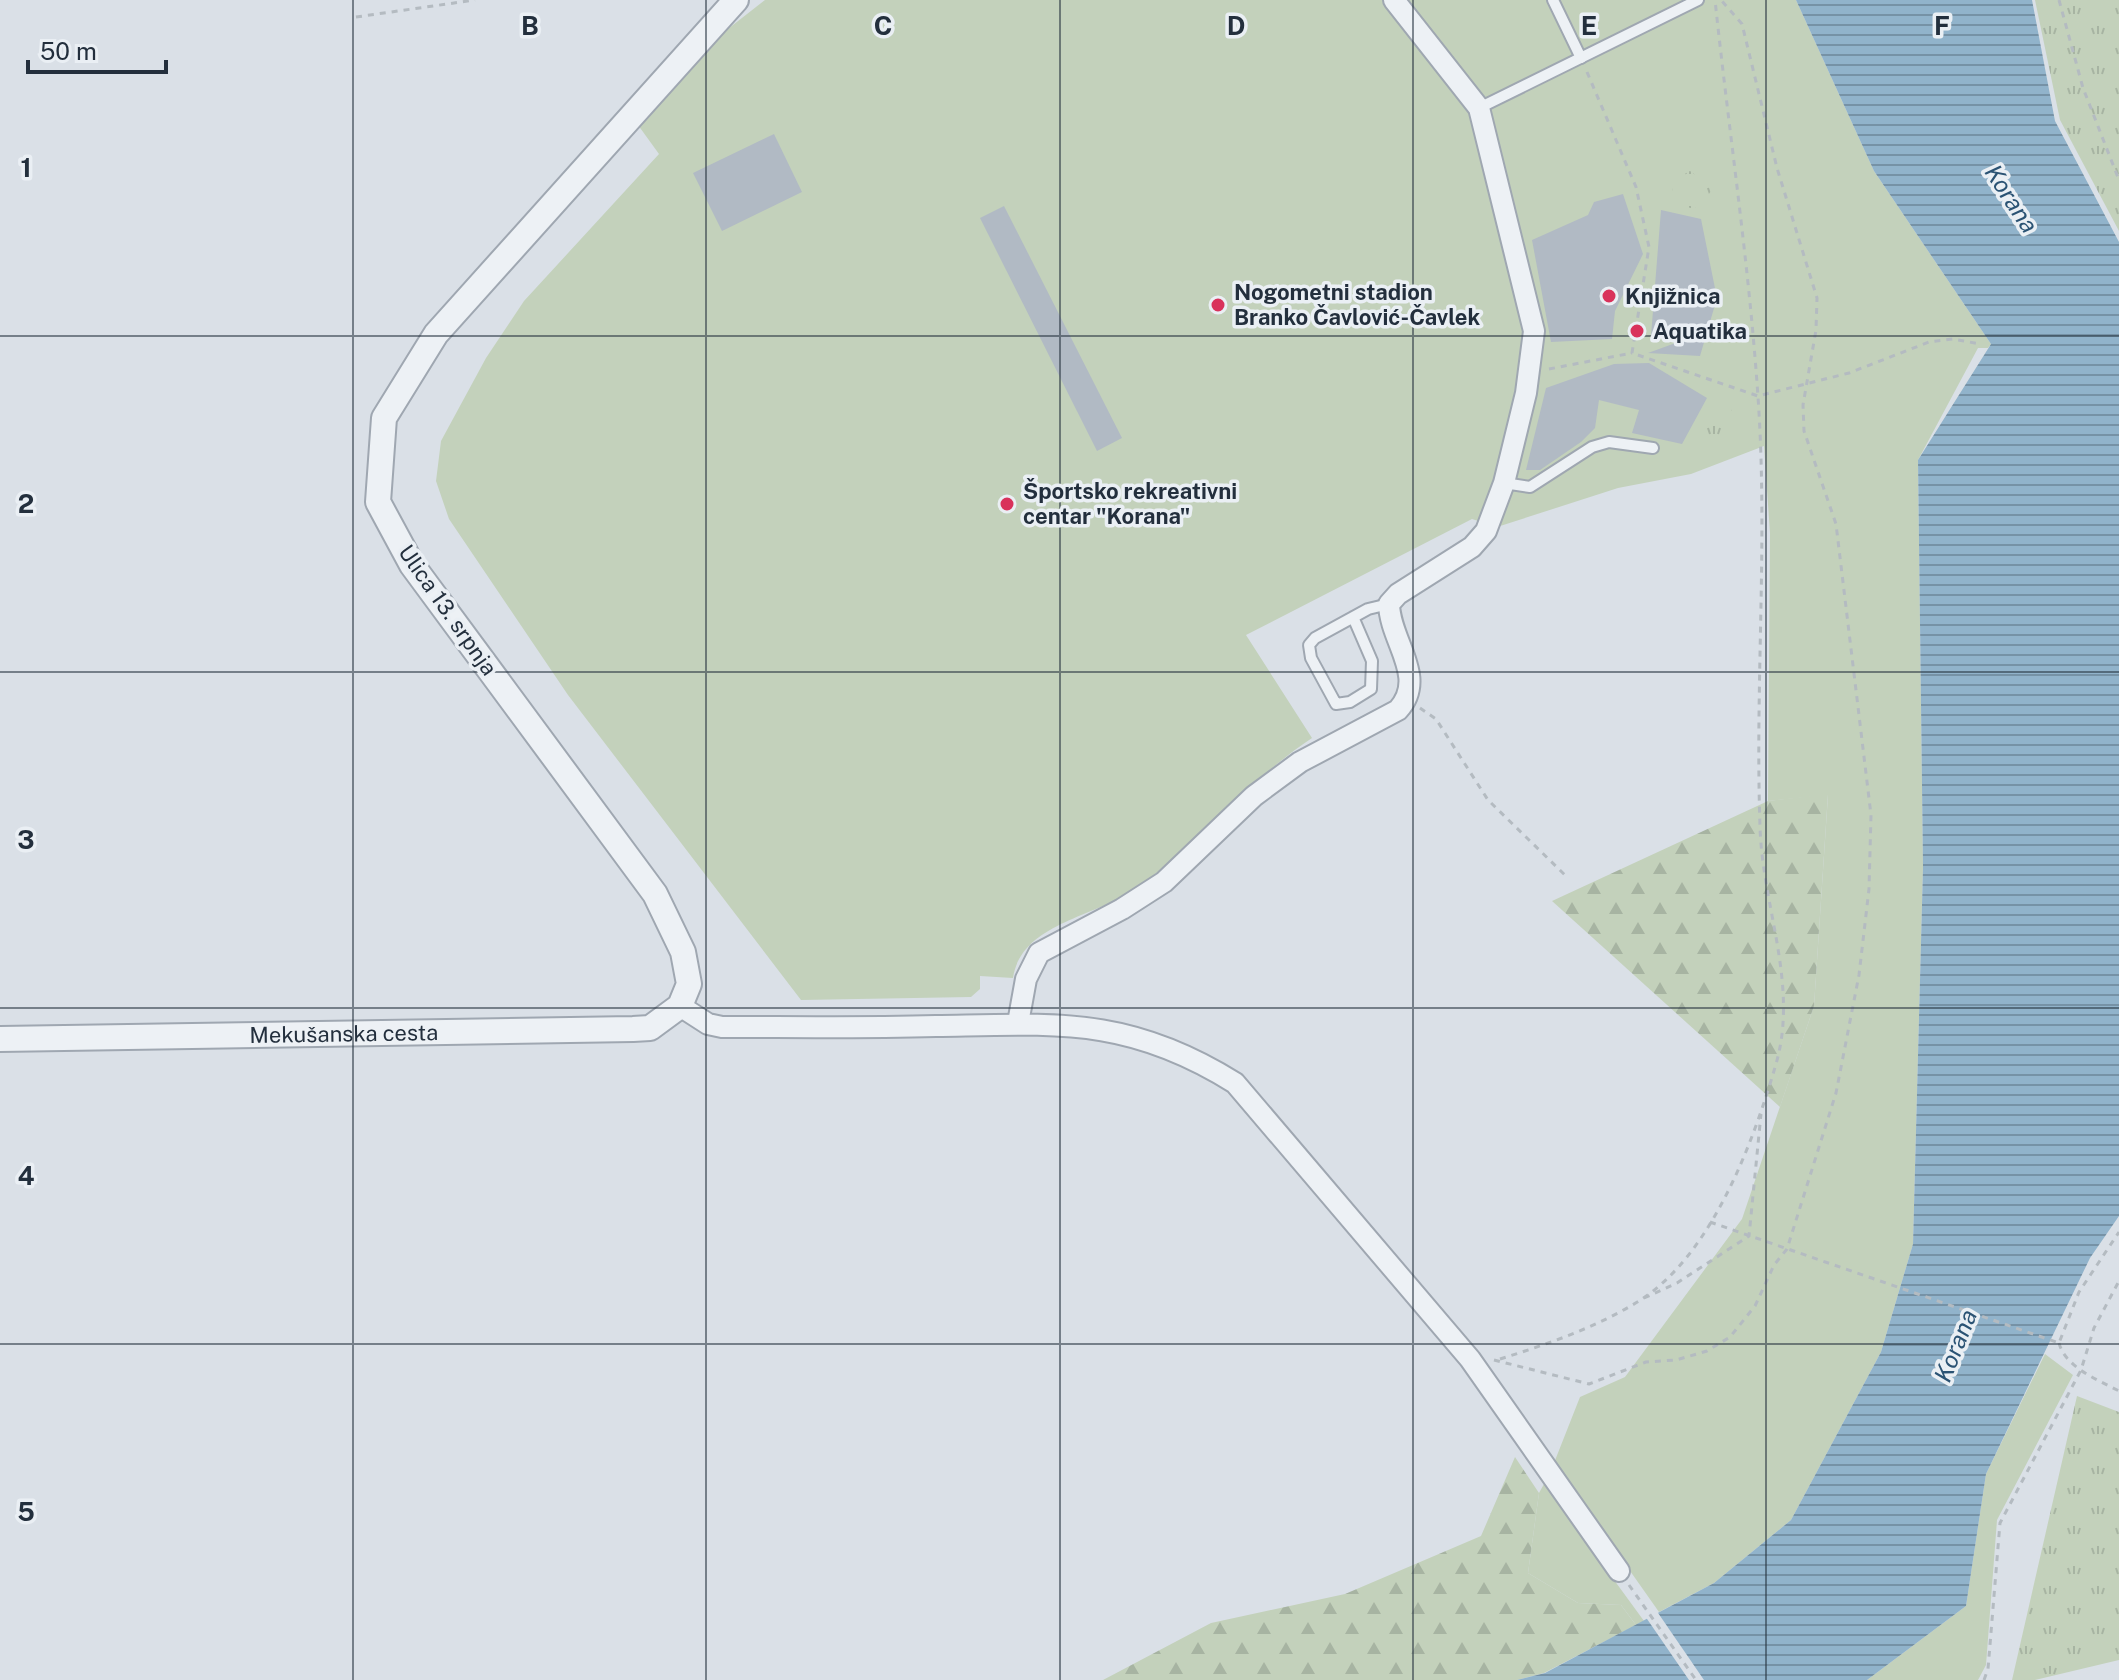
<svg xmlns="http://www.w3.org/2000/svg" width="2119" height="1680" viewBox="0 0 2119 1680" font-family="'Public Sans',sans-serif">
<style>
.green{fill:#c3d1bb}
.forest{fill:url(#forest-firs)}
.park{fill:url(#park-tufts)}
.water{fill:url(#water-rules)}
.pier{fill:#dae0e7}
.building{fill:#b1bac4}
.lines{fill:none;stroke-linecap:round;stroke-linejoin:round}
.service-casing{stroke:#9fa7b1;stroke-width:14}
.minor-casing{stroke:#9fa7b1;stroke-width:24}
.tertiary-casing{stroke:#9fa7b1;stroke-width:28}
.path{stroke:#b4bbc1;stroke-width:3;stroke-dasharray:6 6;stroke-linecap:butt}
.service{stroke:#edf1f5;stroke-width:10}
.minor{stroke:#edf1f5;stroke-width:20}
.tertiary{stroke:#edf1f5;stroke-width:24}
.grid{fill:none;stroke:#232f3d;stroke-width:2;stroke-opacity:0.55}
.poi-dot{fill:#d9325b;stroke:#eaeff4;stroke-width:3}
.labels{text-anchor:middle;stroke-width:7;stroke-linejoin:round;paint-order:stroke}
.poi-label{font-size:22px;font-weight:bold;fill:#232f3d;stroke:#eaeff4;text-anchor:start}
.street-label{font-size:22px;fill:#232f3d;stroke:#eaeff4}
.water-label{font-size:24px;font-style:italic;fill:#2b5374;stroke:#eaeff4}
.grid-label{font-size:26px;text-anchor:middle;font-weight:bold;fill:#232f3d;stroke:#eaeff4;stroke-width:7;stroke-linejoin:round;paint-order:stroke}
</style>
<defs>
<pattern id="forest-firs" width="22" height="20" patternUnits="userSpaceOnUse" patternTransform="scale(2)"><rect width="22" height="20" fill="#c3d1bb"/><path d="M5 1l3.5 6h-7zM16 11l3.5 6h-7z" fill="#a7b4a2"/></pattern>
<pattern id="park-tufts" width="24" height="20" patternUnits="userSpaceOnUse" patternTransform="scale(2)"><rect width="24" height="20" fill="#c3d1bb"/><path d="M3 7l-1-3M5 7V3M7 7l1-3M15 17l-1-3M17 17v-4M19 17l1-3" fill="none" stroke="#a7b4a2"/></pattern>
<pattern id="water-rules" width="6" height="5" patternUnits="userSpaceOnUse" patternTransform="scale(2)"><rect width="6" height="5" fill="#91b3cb"/><path d="M0 2.5h6" fill="none" stroke="#7692a6"/></pattern>
</defs>
<rect width="100%" height="100%" fill="#dae0e7"/>
<g class="green">
<path d="M765,0h1031l78,171 117,173 -3,4h-10l-60,112 5,407 -10,377 -32,108 -90,168 -77,63 -55,29 -105,-149 26,-66 45,-20 117,-158 72,-213 14,-211 -60,6 2,-268 -6,-87 -73,28 -73,14 -121,39 -25,-8 -226,116 66,103c-67,44 -115,110 -182,154 -40,26 -109,33 -117,86l-33,-2v13l-9,8 -170,3 -233,-305 -119,-176 -13,-38 5,-40 45,-83 38,-57 135,-147 -21,-29 86,-93z"/>
<path d="M2045,1354l28,21 -76,145 -11,145 -8,15h-111l99,-74 20,-132z"/>
<path d="M1544,1484l100,137 -8,4 -15,-20 -43,-2 -50,-30 11,-80z"/>
</g>
<g class="forest">
<path d="M1828,794l-14,212 -34,101 -228,-206 216,-100z"/>
<path d="M1515,1457l24,36 -11,80 50,30 43,2 15,20 -92,48 -27,7h-414l108,-57 134,-29 136,-58z"/>
</g>
<g class="park">
<path d="M2035,0h84v231l-59,-111z"/>
<path d="M1690,171l23,17 -13,19 -10,1 -18,-10c0,-16 5,-20 18,-27z"/>
<path d="M1711,406l21,4v33l-27,6 -13,-24 7,-12z"/>
<path d="M2077,1396l42,16v248l-84,20h-23z"/>
</g>
<path class="water" d="M1796,0h236l23,121 64,121v974l-29,42 -104,216 -20,132 -99,74h-350l28,-7 169,-90 77,-63 90,-168 32,-108 10,-377 -5,-407 73,-116 -117,-173z"/>
<path class="pier" d="M1656,1610l48,70h-15l-44,-64z"/>
<g class="building">
<path d="M774,134l28,58 -80,39 -29,-58z"/>
<path d="M1623,194l20,60 -28,57 -3,28 -61,3 -19,-102 56,-25 6,-13z"/>
<path d="M1004,206l118,232 -25,13 -117,-233z"/>
<path d="M1661,210l40,9 16,79 -17,58 -52,-3 55,-20 -52,3z"/>
<path d="M1649,363l58,35 -25,46 -50,-11 7,-23 -40,-10 -4,28 -14,14 -41,28h-14l20,-82 68,-24z"/>
</g>
<g class="lines">
<defs>
<g id="service">
<path d="M1553,0l28,58"/>
<path d="M1479,108l219,-108"/>
<path d="M1504,483l26,4 62,-40 17,-5 44,6"/>
<path d="M1353,617l19,44 -1,28 -21,13 -14,2 -25,-46 -2,-13 6,-7 53,-29 21,-5"/>
</g>
<g id="minor">
<path d="M680,1006l28,18 14,3c71,0 142,1 214,-1 120,-2 192,-10 299,57l235,276 149,212"/>
<path d="M1018,1023l8,-44 13,-26 83,-44 42,-27 90,-86 46,-34 98,-52c30,-33 -8,-68 -9,-106l9,-10 74,-47 14,-16 18,-48 22,-90 8,-62 -55,-223 -85,-108"/>
</g>
<g id="tertiary">
<path id="s1" d="M0,1039l633,-10 17,-1 30,-22 9,-22 -6,-32 -28,-58 -243,-329 -34,-63 6,-84 52,-84 300,-334"/>
</g>
</defs>
<use href="#service" class="service-casing"/>
<use href="#minor" class="minor-casing"/>
<use href="#tertiary" class="tertiary-casing"/>
<g class="path">
<path d="M2059,0l24,88 36,92"/>
<path d="M356,17l119,-17"/>
<path d="M1587,72l49,115 13,60 -17,106 126,43 91,-23 80,-31 24,-3 27,5"/>
<path d="M1549,369l83,-16"/>
<path d="M1420,708l16,11 52,81 78,76"/>
<path d="M1710,1222l349,121 20,-51 40,-60"/>
<path d="M1644,1298l33,-15 72,-47 12,-122"/>
<path d="M2059,1343c6,24 39,37 60,48"/>
<path d="M1500,1359c48,-15 97,-32 139,-58 73,-46 114,-158 137,-237 23,-80 -14,-158 -16,-238 -5,-143 8,-287 -2,-429 -9,-133 -29,-265 -43,-397"/>
<path d="M1494,1360l95,24 57,-22 30,-2 31,-9 23,-14 25,-31 19,-41 13,-16 49,-156 23,-118 10,-86 2,-74 -35,-291 -32,-93 -1,-26 13,-75 1,-32 -40,-130 -35,-144 -21,-24"/>
<path d="M1629,1585l67,95"/>
<path d="M1984,1680l4,-11 12,-146 81,-153 13,-42 25,-47"/>
</g>
<use href="#service" class="service"/>
<use href="#minor" class="minor"/>
<use href="#tertiary" class="tertiary"/>
</g>
<path class="grid" d="M353,0v1680M706,0v1680M1060,0v1680M1413,0v1680M1766,0v1680M0,336h2119M0,672h2119M0,1008h2119M0,1344h2119"/>
<g class="poi-dot">
<circle cx="1609" cy="296" r="8"/>
<circle cx="1218" cy="305" r="8"/>
<circle cx="1637" cy="331" r="8"/>
<circle cx="1007" cy="504" r="8"/>
</g>
<g class="labels">
<g class="poi-label">
<text x="1234" y="300">Nogometni stadion<tspan x="1234" dy="25">Branko Čavlović-Čavlek</tspan></text>
<text x="1625" y="304">Knjižnica</text>
<text x="1653" y="339">Aquatika</text>
<text x="1023" y="499">Športsko rekreativni<tspan x="1023" dy="25">centar "Korana"</tspan></text>
</g>
<g class="street-label">
<text transform="translate(448 610) rotate(55)" y="8">Ulica 13. srpnja</text>
<text dy="8" stroke="none"><textPath href="#s1" startOffset="344">Mekušanska cesta</textPath></text>
</g>
<g class="water-label">
<text transform="translate(2011 199) rotate(57)" y="8">Korana</text>
<text transform="translate(1956 1346) rotate(-68)" y="8">Korana</text>
</g>
</g>
<g class="grid-label">
<text x="530" y="35">B</text>
<text x="883" y="35">C</text>
<text x="1236" y="35">D</text>
<text x="1589" y="35">E</text>
<text x="1942" y="35">F</text>
<text x="26" y="177">1</text>
<text x="26" y="513">2</text>
<text x="26" y="849">3</text>
<text x="26" y="1185">4</text>
<text x="26" y="1521">5</text>
</g>
<path d="M28 60v12h138v-12" fill="none" stroke="#232f3d" stroke-width="4"/>
<text x="40" y="60" font-size="24" fill="#232f3d" stroke="#eaeff4" stroke-width="6" paint-order="stroke">50 m</text>
</svg>
